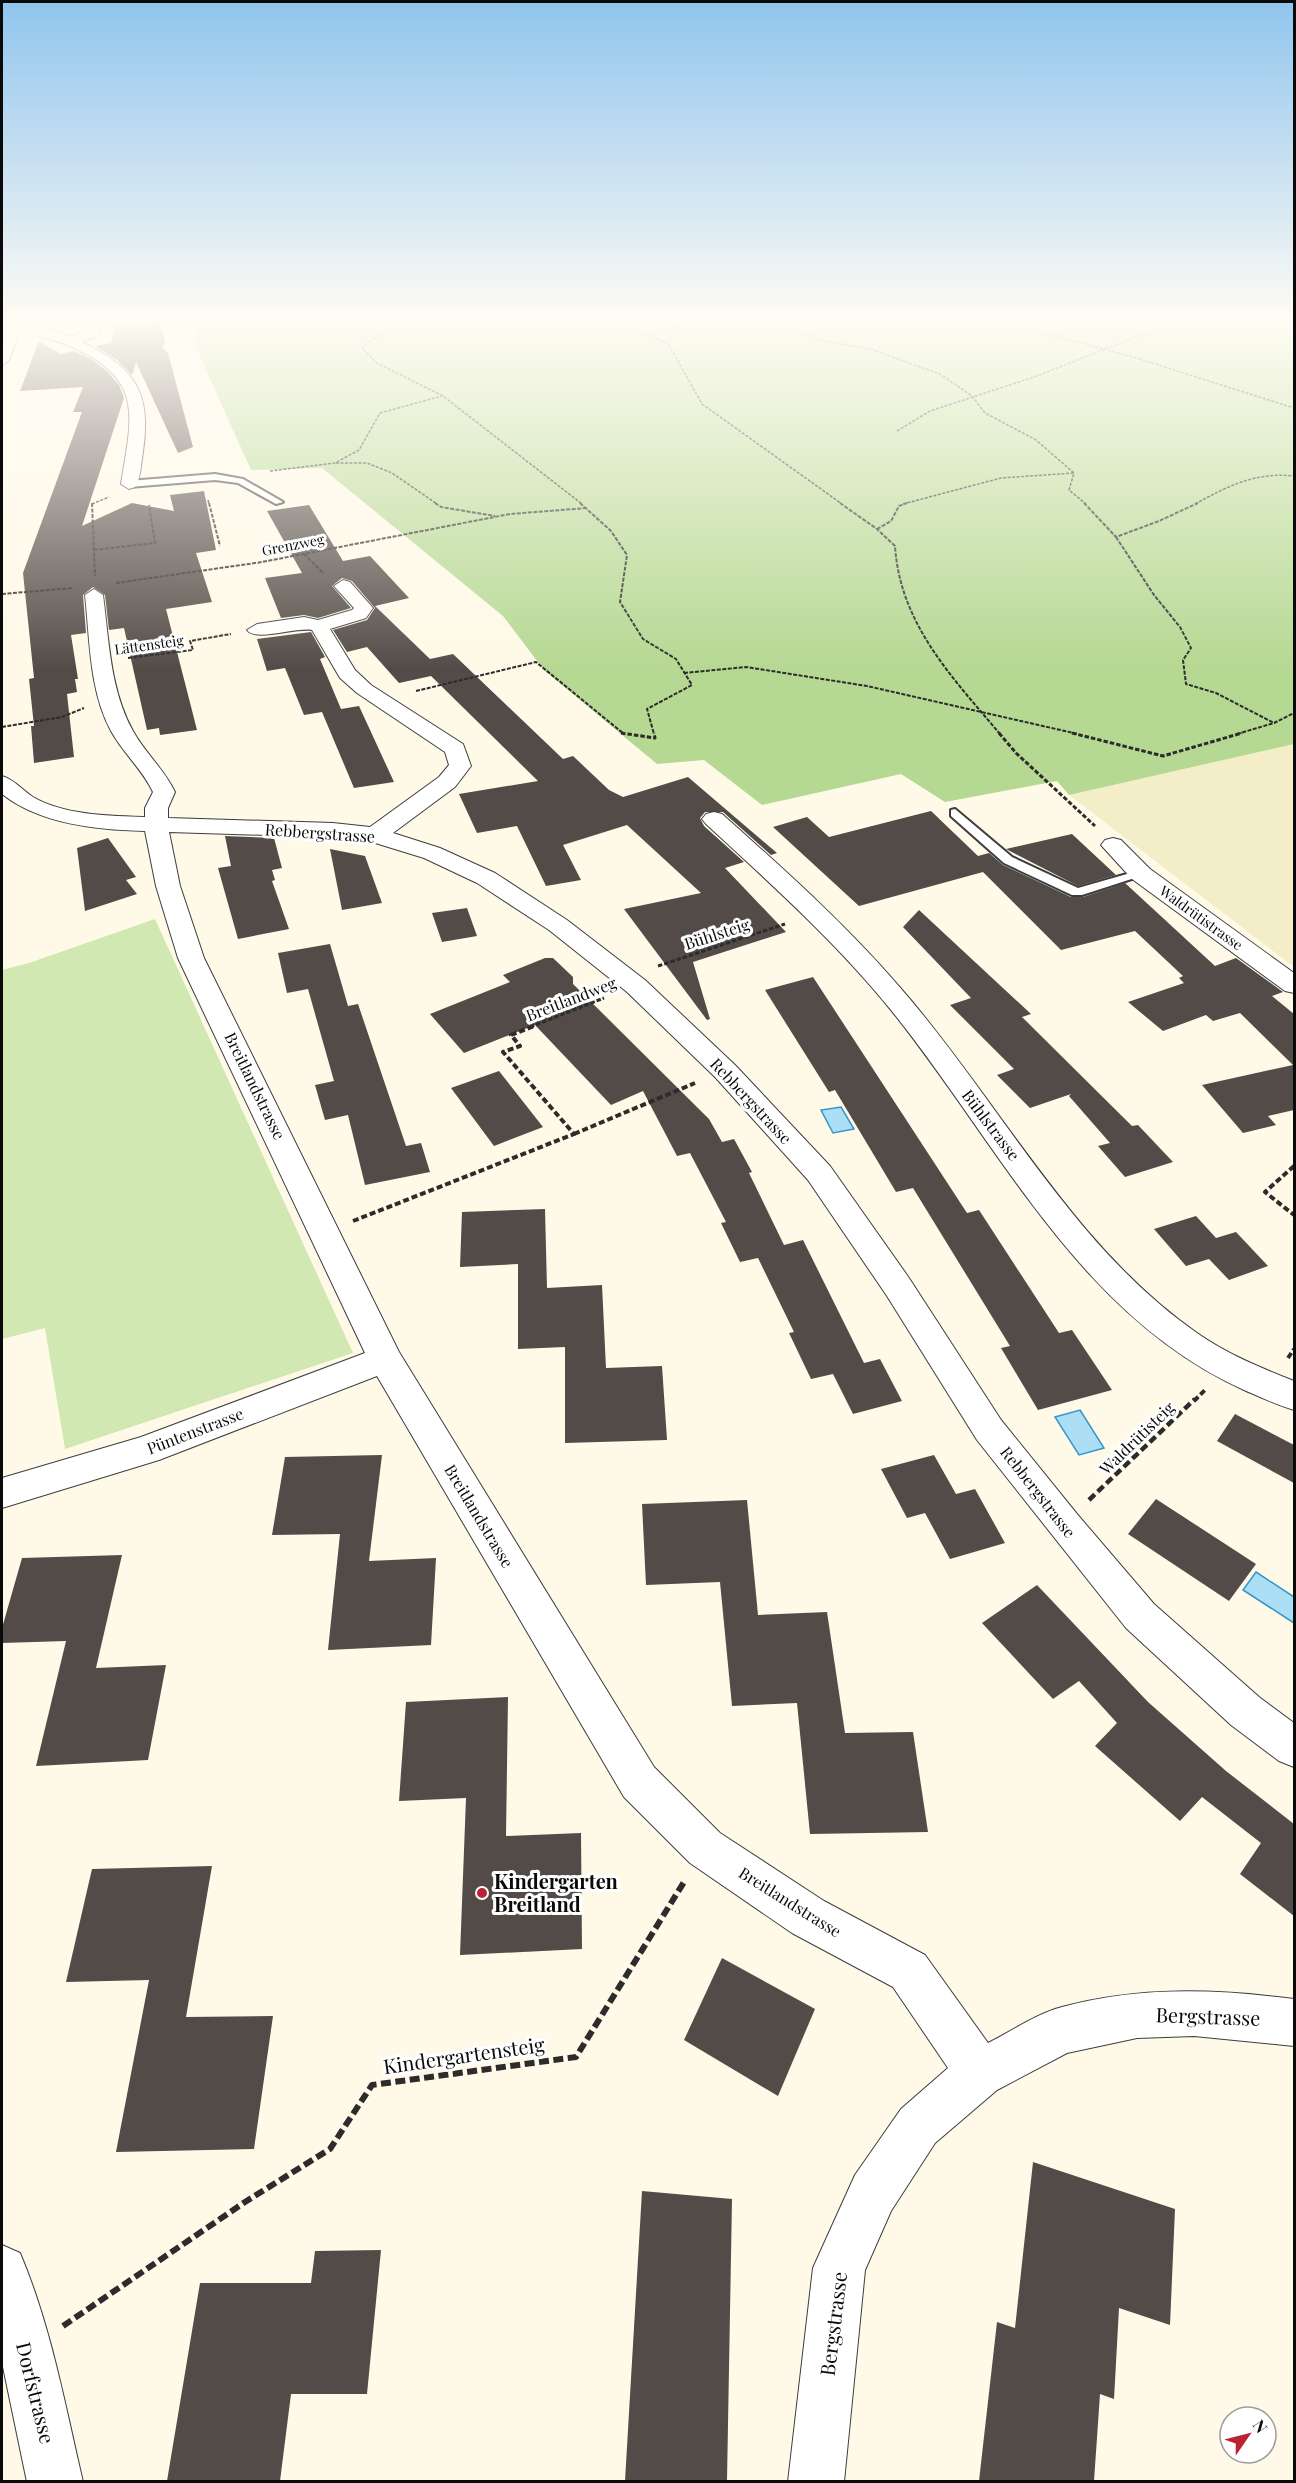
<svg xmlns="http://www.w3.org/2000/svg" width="1296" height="2483" viewBox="0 0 1296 2483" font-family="'Playfair Display',serif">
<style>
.farmland{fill:#f4eec8}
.green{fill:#d1e8b2}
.forest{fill:#b5d892}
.water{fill:#acdef6;stroke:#3497cc;stroke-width:1.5}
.building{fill:#534b47}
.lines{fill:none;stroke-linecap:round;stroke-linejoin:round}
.lane-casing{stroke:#3d3d3d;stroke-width:4}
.street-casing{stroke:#3d3d3d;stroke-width:2}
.path-far5{stroke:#2c2c2c;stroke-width:1.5;stroke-dasharray:3 1.5;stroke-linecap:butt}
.path-far4{stroke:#2c2c2c;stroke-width:2;stroke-dasharray:4 1.5;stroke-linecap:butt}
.path-far3{stroke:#2c2c2c;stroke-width:3;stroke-dasharray:4.5 2;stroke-linecap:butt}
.path-far2{stroke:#2c2c2c;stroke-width:4;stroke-dasharray:6 3;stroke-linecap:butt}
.path-far1{stroke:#2c2c2c;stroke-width:4.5;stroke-dasharray:8 4;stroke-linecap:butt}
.path{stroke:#2c2c2c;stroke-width:6;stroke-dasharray:10 4.5;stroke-linecap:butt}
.lane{fill:#fff;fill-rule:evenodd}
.street{fill:#fff;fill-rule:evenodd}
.poi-dot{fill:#b92432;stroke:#fff;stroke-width:2}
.labels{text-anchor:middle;stroke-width:6;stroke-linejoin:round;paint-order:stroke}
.far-street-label{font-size:14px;fill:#0a0a0a;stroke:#fff}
.street-label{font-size:16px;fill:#0a0a0a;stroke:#fff}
.near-poi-label{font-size:20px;font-weight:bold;fill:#0a0a0a;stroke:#fff;text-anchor:start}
.near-street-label{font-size:20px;fill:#0a0a0a;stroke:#fff}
</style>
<rect width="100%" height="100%" fill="#fff9e7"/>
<path class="farmland" d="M1294,744v223l-225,-172z"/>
<path class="green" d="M155,919l198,434 -288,96 -20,-121 -43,11v-369l27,-7z"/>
<path class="forest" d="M198,323h1096v421l-225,51 -12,-14 -112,21 -44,-28 -139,31 -58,-45 -47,4 -113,-94 -41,-54 -181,-148 -71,2 -55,-122z"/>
<g class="water">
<path d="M841,1107l13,22 -21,4 -12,-23z"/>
<path d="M1080,1410l24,38 -25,7 -24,-38z"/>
<path d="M1256,1572l38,25v26l-51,-33z"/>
</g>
<g class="building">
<path d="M160,323l5,17 -2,8 5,5 25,94 -15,6 -42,-91 -4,13 -15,-15 -22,-14 16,-3 4,-19z"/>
<path d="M39,341l22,13 13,-3 15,7 18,13 12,14 5,13 -42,128 50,-23 42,8 -4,-16 34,-4 12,59 -20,3 16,49 -46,7 31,121 -37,5 -1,-7 -12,2 -23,-102 -15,2 -4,-35 -12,-8 -10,8 3,38 -15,2 7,44h-3l2,13 -10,2 7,63 -40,6 -3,-37h3l-5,-47 5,-1 -11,-105 59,-161h-9l10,-25 -63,4z"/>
<path d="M309,505l34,56 27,-5 39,42 -34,8 55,53 23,-5 110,105 10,-3 36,34 14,7 65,-20 89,76 -6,2 -48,-43h-18l-5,6 4,8 40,36 -19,6 61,64 -93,30 17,57 -3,1 -83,-111 77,-16 -74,-68 -64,20 18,35 -35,6 -29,-60 -40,7 -18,-39 79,-13 -107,-105 -32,7 -32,-36 -20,5 -14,-22 34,-10 8,-12 -23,-27 -10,-3 -10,8 19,22 -33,10 -14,-3 -23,3 -16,-40 37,-5 -35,-62z"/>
<path d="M311,632l14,25 -5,2 21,50 18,-3 35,76 -40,6 -32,-76 -18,3 -19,-47 -18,3 -10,-32z"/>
<path d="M931,811l47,45 11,-3 14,12 68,32h12l42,-14 90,83 21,-8 47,34 -11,4 22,18v96l-26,6 8,9 -33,8 -41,-48 91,-20 -53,-52 -27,8 -7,-6 -43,16 -35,-29 56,-19 -5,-5 4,-2 -48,-45 -74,19 -78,-78 -124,34 -86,-79 34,-10 22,20z"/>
<path d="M1072,834l44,41 -38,11 -72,-37z"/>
<path d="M225,836l49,2 8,30 -10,2 3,10 -3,1 17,48 -51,10 -20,-71 13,-2z"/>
<path d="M108,838l28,39 -10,3 11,14 -52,17 -8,-63z"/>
<path d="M330,849l35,7 17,47 -40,7z"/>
<path d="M467,908l10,28 -35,6 -10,-29z"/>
<path d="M919,910l112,104 -9,3 110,109 6,-1 35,37 -48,15 -27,-31 12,-3 -41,-47 2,-2 -41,14 -33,-33 17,-6 -64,-64 21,-7 -68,-71z"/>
<path d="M330,944l18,62 10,-2 48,142 15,-3 9,29 -65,13 -17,-70 -23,5 -10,-35 19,-4 -26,-92 -21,4 -9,-40z"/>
<path d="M545,958h8l20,19v7l136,135 13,23 12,-3 18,33 -3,1 35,72 19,-5 61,123 16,-4 22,42 -49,13 -20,-40 -22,5 -22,-46 5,-1 -36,-74 -18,4 -19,-39 5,-1 -36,-69 -13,3 -34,-65 -32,14 -76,-80 -71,28 -34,-39 80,-32 -7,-7z"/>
<path d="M813,977l154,236 12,-3 80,123 13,-3 40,60 -74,20 -37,-62 9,-2 -97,-158 -17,4 -61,-102 -6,2 -64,-102z"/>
<path d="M499,1071l44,56 -49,19 -43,-58z"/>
<path d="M545,1209l2,79 55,-3 4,83 56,-2 5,74 -102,3v-96l-47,2v-85l-58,3 2,-55z"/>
<path d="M1196,1216l20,22 20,-6 32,34 -39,14 -20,-21 -23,7 -32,-37z"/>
<path d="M1235,1414l59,31v38l-77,-42z"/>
<path d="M382,1455l-13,106 67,-3 -5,87 -103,5 12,-116 -68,1 13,-78z"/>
<path d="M934,1455l22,39 19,-5 30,54 -55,16 -25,-46 -18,5 -26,-49z"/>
<path d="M1156,1499l100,65 -27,37 -101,-67z"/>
<path d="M747,1500l11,115 69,-3 18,121 68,-1 15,100 -118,2 -13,-131 -65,3 -12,-124 -74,3 -4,-81z"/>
<path d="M122,1555l-26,113 70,-3 -18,95 -112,6 30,-125 -64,2v-15l20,-70z"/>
<path d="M1037,1585l111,117 78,69 68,53v92l-54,-42 21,-31 -59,-46 -22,24 -85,-75 22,-23 -38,-42 -26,18 -71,-76z"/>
<path d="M508,1697l-2,139 75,-3 1,116 -122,6 6,-157 -67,3 7,-99z"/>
<path d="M212,1866l-26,151 87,-1 -19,133 -138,3 33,-172 -83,2 26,-113z"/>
<path d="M722,1958l93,51 -37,87 -94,-56z"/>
<path d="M1033,2162l142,47 -5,116 -51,-17 -5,91 -14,-5 -6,87h-115l18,-159 18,6z"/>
<path d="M642,2191l90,8 -5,282h-102z"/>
<path d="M381,2250l-14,144h-76l-11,87h-113l33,-198h111l4,-32z"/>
</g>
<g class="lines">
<defs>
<g id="lane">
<path d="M215,474l28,5 40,23 -7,2 -38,-21 -23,-3 -86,7 -4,-3 4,-3z"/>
<path d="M955,809l57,48 66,31 63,-18 6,4 -65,21h-10l-68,-32 -53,-47v-6z"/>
</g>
<g id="street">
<path d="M16,323h14l40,14 18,-7 4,-7h12l-5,12 -17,7c53,26 70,50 61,110 -2,11 -2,26 -8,35l-6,2 -8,-5c12,-72 23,-107 -56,-140 -13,-5 -28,-7 -40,-14l-7,5 -9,26 -7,4v-22l3,-10z"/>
<path d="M343,580l7,2 23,26 -7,10 -36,11 25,41 16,15 92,59 8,22 -16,21 -62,46 47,15 55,25 72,47 78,60 90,85 95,101 79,112 92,142 76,94 77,90 105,93 35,26v44l-15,-6 -48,-36 -105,-97 -149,-188 -90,-144 -79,-116 -93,-103 -88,-85 -78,-62 -72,-47 -53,-25 -52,-16 -39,-5 -164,-5 11,54 24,72 195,394 255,415 66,66 104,68 101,54 63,88c24,-12 48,-29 74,-36 77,-21 154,-18 232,-8v47l-100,-10 -57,2 -70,15 -70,37 -62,53 -44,68 -26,59 -21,212h-56l25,-214 42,-93 46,-66 47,-41 -55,-81 -101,-54 -102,-70 -66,-66 -247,-421 -218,84 -157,48v-30l139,-41 224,-84 -187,-395 -22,-72 -11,-55c-48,-1 -105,-7 -143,-37v-18c13,4 20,14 31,21 31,18 77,19 112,20v-9l8,-16c-11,-23 -30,-39 -42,-61 -22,-41 -21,-91 -26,-136l9,-6 9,6c6,45 7,95 30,136 12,22 31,38 42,61l-7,16v10l165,5 37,4 69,-50 10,-12 -4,-13 -88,-59 -17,-15 -28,-48c-16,-3 -56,12 -65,0l10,-6 47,-7 14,3 34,-10 2,-2 -20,-22z"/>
<path d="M714,812l8,2c65,58 131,117 187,184 95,112 166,250 288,335 30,21 64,35 97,48v29c-17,-5 -34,-13 -50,-20 -165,-74 -245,-246 -353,-380 -55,-68 -121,-127 -185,-186l-4,-5 4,-5z"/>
<path d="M1113,838l8,2 29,29 144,104v20l-9,-2 -153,-112 -31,-34 4,-5z"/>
<path d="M2,2245l18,8c31,73 45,152 63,229h-56l-25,-120z"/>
</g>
</defs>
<use href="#lane" class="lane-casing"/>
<use href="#street" class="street-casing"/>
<g class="path-far5">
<path d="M407,323l-27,10 -18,15 15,15 66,33 139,108"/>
<path d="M587,323l53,8 29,14 33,59 140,100"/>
<path d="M771,323l59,19 40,7 70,25 32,22 13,17 51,27 38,33 -5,17 17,14"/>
<path d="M1008,323l125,34 161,51"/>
<path d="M655,329l62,-6"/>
<path d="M897,431l33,-20 107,-35 135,-53"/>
<path d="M336,463h31l25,10 45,31"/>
<path d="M270,471l65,-8 24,-13 21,-37 62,-17"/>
<path d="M208,500l1,4"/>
<path d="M92,504l17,-7"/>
<path d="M903,504l98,-26 73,-5"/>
<path d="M1195,504c33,-18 60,-32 99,-28"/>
</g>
<g class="path-far4">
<path d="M92,503l3,73"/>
<path d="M209,503l11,43"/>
<path d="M435,503l6,4 54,9"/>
<path d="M580,503l31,28 16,24 -7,47 23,37 33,20 16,26 -45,24 7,25"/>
<path d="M840,503l37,26 18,17c5,78 57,131 105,188"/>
<path d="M1084,503l32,34 43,-16 39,-18"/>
<path d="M877,529l14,-8 8,-15 8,-3"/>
<path d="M1116,537l38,58 26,32 11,21 -8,12 3,24 30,9 58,30"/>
<path d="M94,550l61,-7 -6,-38"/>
<path d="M304,554l20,20"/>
<path d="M116,583l146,-21 248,-48 77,-6"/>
<path d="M2,594l71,-6"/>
<path d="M128,658l65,-8 -3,-9 41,-7"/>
<path d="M684,673l62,-6 121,19 211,48"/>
<path d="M416,691l120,-29 88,72"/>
<path d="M2,727l60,-10 22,-9"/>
<path d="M1237,734l37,-11 20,-10"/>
</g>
<g class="path-far3">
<path d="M621,733l34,5 -1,-5"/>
<path d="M999,733l17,20 79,73"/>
<path d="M1072,733l91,23 79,-23"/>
<path d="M658,966l127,-42"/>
<path d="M530,1027l74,-29"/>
</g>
<g class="path-far2">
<path d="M574,1134l121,-51"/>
<path d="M1294,1166l-29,26 29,23"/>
<path d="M353,1221l221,-87 -71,-82 17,-6 -9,-11 23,-9"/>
<path d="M1288,1358l6,-9"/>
<path d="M1194,1401l11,-11"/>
</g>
<path class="path-far1" d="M1089,1500l106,-101"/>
<path class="path" d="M63,2326l182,-124 85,-53 42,-64 204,-28 108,-175"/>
<use href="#lane" class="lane"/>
<use href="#street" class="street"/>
</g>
<linearGradient id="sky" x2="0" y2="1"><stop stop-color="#90c5ee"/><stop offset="0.48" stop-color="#fffcf4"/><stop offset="1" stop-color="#fffcf4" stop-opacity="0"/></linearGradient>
<rect width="1296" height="670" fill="url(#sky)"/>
<circle class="poi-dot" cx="482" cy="1893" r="6"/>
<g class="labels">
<g class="far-street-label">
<text transform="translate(293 545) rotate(-11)" y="5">Grenzweg</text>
<text transform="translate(149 645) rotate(-8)" y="5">Lättensteig</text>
<text transform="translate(1201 918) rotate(36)" y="5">Waldrütistrasse</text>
</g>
<g class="street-label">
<text transform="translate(320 833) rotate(4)" y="6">Rebbergstrasse</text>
<text transform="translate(717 934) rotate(-18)" y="6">Bühlsteig</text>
<text transform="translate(571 999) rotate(-21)" y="6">Breitlandweg</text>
<text transform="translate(255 1086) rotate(64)" y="6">Breitlandstrasse</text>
<text transform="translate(751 1101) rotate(47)" y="6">Rebbergstrasse</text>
<text transform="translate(991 1125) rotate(53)" y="6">Bühlstrasse</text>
<text transform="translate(195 1431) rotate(-21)" y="6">Püntenstrasse</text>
<text transform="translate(1137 1438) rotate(-44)" y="6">Waldrütisteig</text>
<text transform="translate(1038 1492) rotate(52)" y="6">Rebbergstrasse</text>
<text transform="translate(479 1516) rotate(59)" y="6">Breitlandstrasse</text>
<text transform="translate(790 1902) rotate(32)" y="6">Breitlandstrasse</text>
</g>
<g class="near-poi-label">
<text x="494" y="1889">Kindergarten<tspan x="494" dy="23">Breitland</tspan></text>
</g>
<g class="near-street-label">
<text transform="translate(1208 2017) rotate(2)" y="7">Bergstrasse</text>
<text transform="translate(464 2056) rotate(-8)" y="7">Kindergartensteig</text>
<text transform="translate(834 2324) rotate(-83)" y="7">Bergstrasse</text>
<text transform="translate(35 2393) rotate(76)" y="7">Dorfstrasse</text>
</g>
</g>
<rect width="1296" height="2483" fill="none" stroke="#0a0a0a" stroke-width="6"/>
<g transform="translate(1248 2435) rotate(55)"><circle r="28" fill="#ffffff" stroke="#9d9d9d" stroke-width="1.5"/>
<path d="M0-4.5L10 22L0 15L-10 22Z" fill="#b92432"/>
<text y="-9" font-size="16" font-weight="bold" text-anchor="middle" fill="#0a0a0a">N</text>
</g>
</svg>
